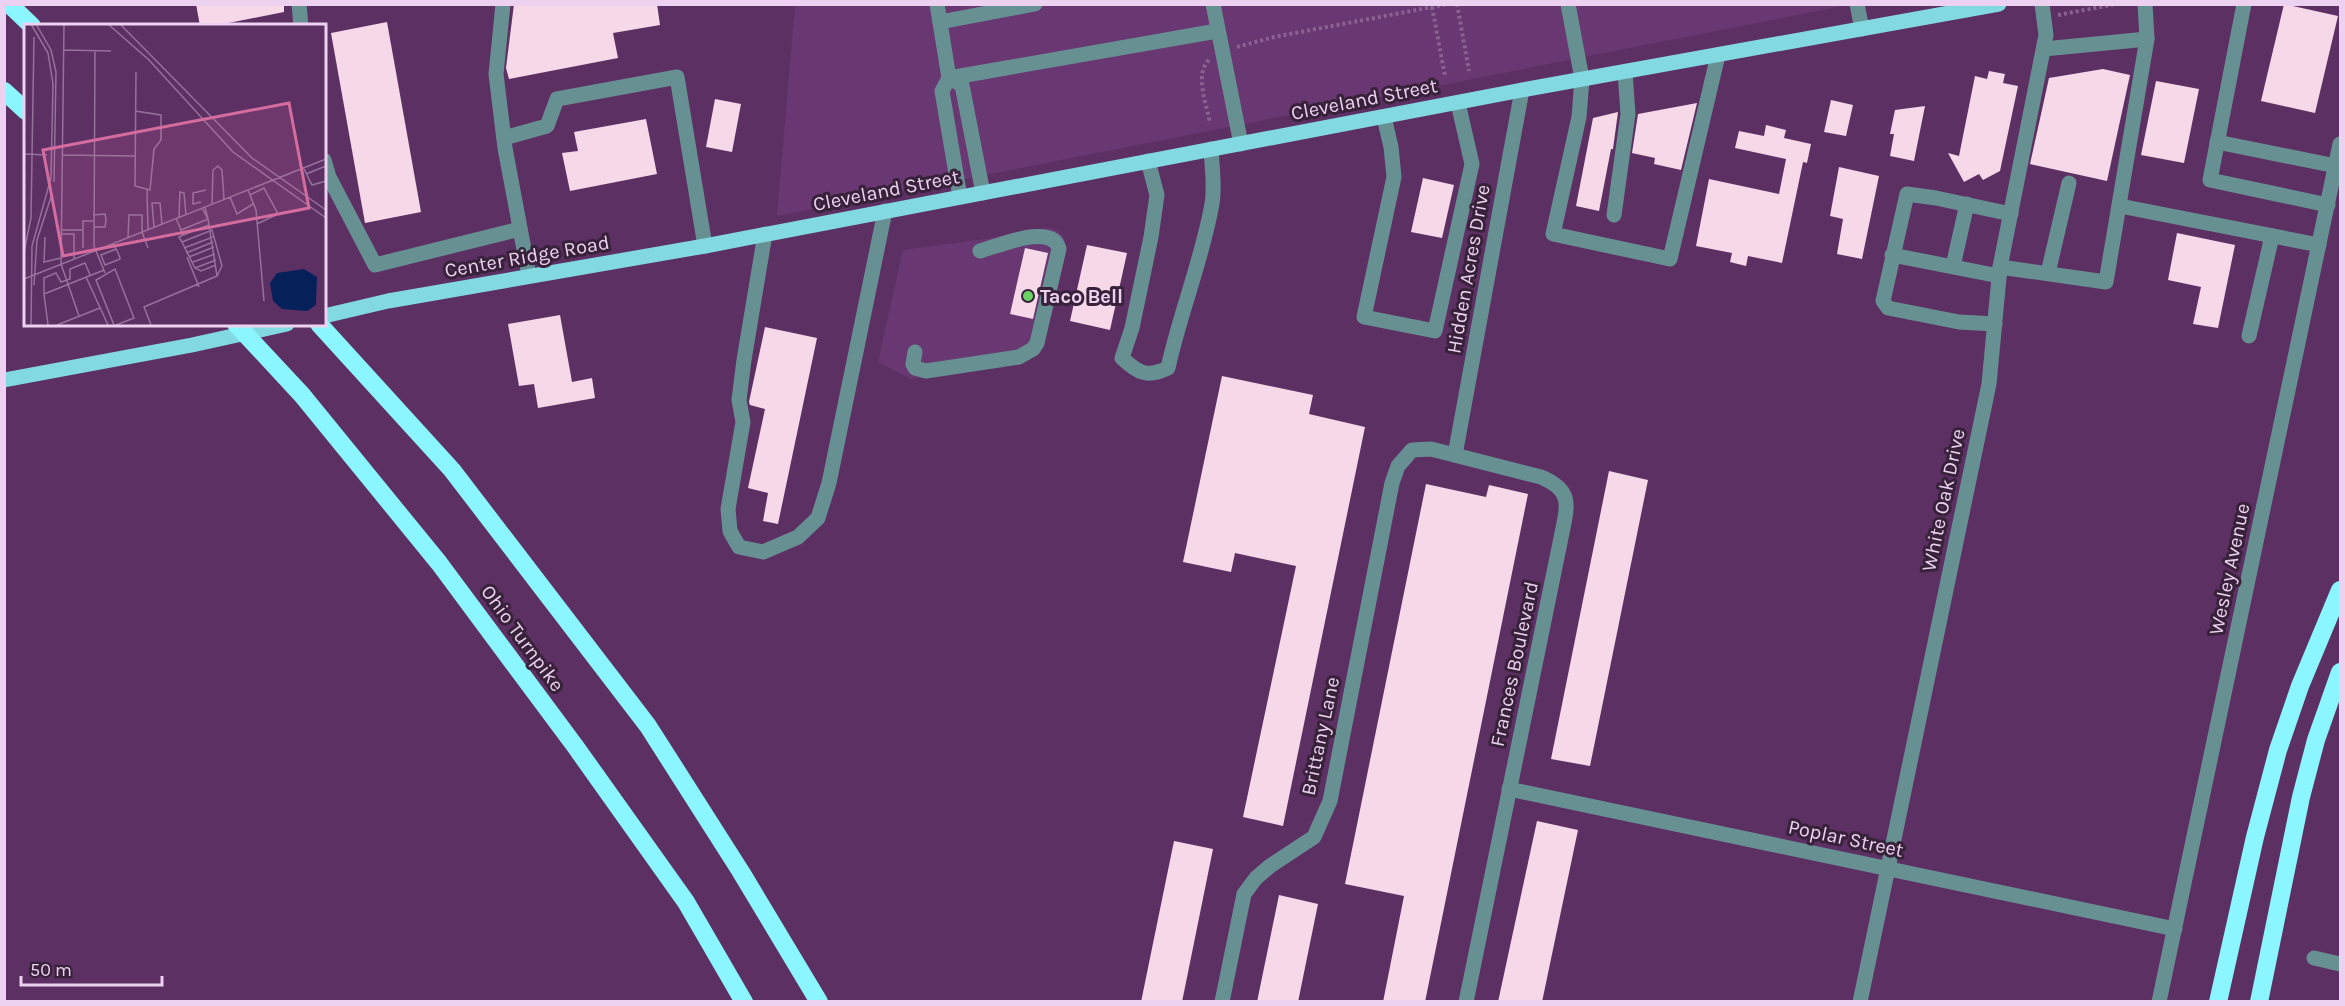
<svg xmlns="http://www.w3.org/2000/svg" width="2345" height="1006" viewBox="0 0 2345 1006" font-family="Karla,sans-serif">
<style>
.built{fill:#693771}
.building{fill:#f6d8e9}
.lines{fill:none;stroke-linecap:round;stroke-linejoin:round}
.path{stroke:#89628f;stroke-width:4;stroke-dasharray:3 3;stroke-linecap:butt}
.minor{stroke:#679093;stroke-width:15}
.major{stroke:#82d9e1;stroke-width:15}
.highway{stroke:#8bf6ff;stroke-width:18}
.poi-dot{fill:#6ad363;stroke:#37223a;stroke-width:2}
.labels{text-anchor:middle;stroke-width:6;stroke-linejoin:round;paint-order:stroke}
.street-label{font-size:20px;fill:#ecd2f0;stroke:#37223a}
.poi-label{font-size:20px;font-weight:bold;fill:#ecd2f0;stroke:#37223a;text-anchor:start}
.inset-road{fill:none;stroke:#96719c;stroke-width:1.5}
.view{fill:#d56c9e;fill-opacity:0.15;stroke:#d56c9e;stroke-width:3}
.inset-edge{fill:none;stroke:#ecd2f0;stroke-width:3}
</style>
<rect width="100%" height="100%" fill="#5d3064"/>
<g class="built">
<path d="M795,5h1053l-1071,211z"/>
<path d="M1052,228l11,7 3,13 -26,105 -9,6 -120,20 -33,-17 25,-112 88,-12 37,-8z"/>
</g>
<g class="building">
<path d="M196,4h88v8l-71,14h-13z"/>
<path d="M514,4h143l3,21 -47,8 5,25 -109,21 -3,-11z"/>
<path d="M2284,4l54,12 -23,97 -54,-12z"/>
<path d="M387,22l34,190 -56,11 -34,-190z"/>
<path d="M2103,69l27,6 -23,106 -77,-17 19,-86z"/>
<path d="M1989,71l16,3 -2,9 15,3 -18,85 -17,9 -4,-6 -15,8 -16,-29 11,3 16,-80 12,3z"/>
<path d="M2156,81l43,8 -15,74 -43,-8z"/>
<path d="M715,99l26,5 -9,48 -26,-5z"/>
<path d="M1831,100l22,5 -7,31 -22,-4z"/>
<path d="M1697,103l-16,67 -27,-6 1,-6 -23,-5 6,-39z"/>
<path d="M1925,106l-11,55 -24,-5 4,-22h-4l5,-24z"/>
<path d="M1618,112l-5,37h-2l-12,62 -23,-5 17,-88z"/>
<path d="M646,119l11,55 -87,17 -8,-38 16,-2 -4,-19z"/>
<path d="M1766,125l20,5 -2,8 27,6 -4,19 -4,-1 -21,101 -34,-7 -2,10 -16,-4 2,-9 -36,-7 13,-67 70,15 7,-35 -51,-11 4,-17 25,5z"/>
<path d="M1839,167l40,9 -17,83 -25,-5 6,-35 -13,-3z"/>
<path d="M1423,178l31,7 -12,53 -31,-6z"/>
<path d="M2177,233l58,12 -17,83 -25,-4 8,-37 -33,-7z"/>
<path d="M1087,245l40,8 -17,77 -40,-9z"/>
<path d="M1025,248l23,5 -15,66 -23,-5z"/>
<path d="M560,315l12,67 20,-4 3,20 -57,10 -4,-24 -15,2 -11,-62z"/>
<path d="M765,327l52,11 -39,186 -15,-3 5,-28 -20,-5 17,-79 -15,-4 -1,-3z"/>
<path d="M1222,376l91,19 -4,19 56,13 -82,399 -40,-9 53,-251 -61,-13 -4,19 -48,-10z"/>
<path d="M1609,471l39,9 -58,286 -39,-7z"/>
<path d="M1426,484l60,13 3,-12 39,9 -103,508h-42l21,-106 -59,-12z"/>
<path d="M1537,821l41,9 -36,172h-44z"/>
<path d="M1174,841l39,8 -31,153h-41z"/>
<path d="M1279,895l39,9 -20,98h-41z"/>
</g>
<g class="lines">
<g class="path">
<path d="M1457,4l12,67"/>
<path d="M1432,7l13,69"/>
<path d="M2058,15l58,-11"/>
<path d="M1237,47l37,-10 174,-33"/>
<path d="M1209,60c-15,14 -2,46 1,63"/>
</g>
<g class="minor">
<path d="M299,4l2,22"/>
<path d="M503,4l-7,70 9,74 24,128"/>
<path d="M937,4l12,74 268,-47"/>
<path d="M1213,4l28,140"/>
<path d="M1568,4l14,75 -3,38 -26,117 117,25 48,-204"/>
<path d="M1857,4l5,25"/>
<path d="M2244,4l-34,176 118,25"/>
<path d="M940,22l95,-18"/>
<path d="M2044,49l103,-10 -2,-35"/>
<path d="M1384,117l7,30 3,30 -30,140 71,14 37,-167 -14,-61"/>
<path d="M504,138l43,-12 10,-27 120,-22 28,169"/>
<path d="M2217,142l119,24"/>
<path d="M324,160l5,17 46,88 145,-36"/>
<path d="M1148,161l9,34 -6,42 -19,91 -10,30c16,15 25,20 46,10 12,-55 34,-108 44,-164 3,-17 0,-37 -1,-55"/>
<path d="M960,197l-18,-106 7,-13 13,7 21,108"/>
<path d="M2120,206l199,39"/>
<path d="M1614,215l14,-101 -3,-42"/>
<path d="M765,234l-21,126 -5,40 4,22 -15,87 2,22 9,16 24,5 35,-15 20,-19 11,-35 56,-272"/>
<path d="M1892,255l107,21"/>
<path d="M1953,266l14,-62"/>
<path d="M2000,267l106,15 41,-243"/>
<path d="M2048,273l21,-90"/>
<path d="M1995,324l-36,-2 -71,-14 -5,-7 24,-107 29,4 75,16"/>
<path d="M2249,336l23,-100"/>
<path d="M915,352l-2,12 2,4 11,3 93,-14 14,-8 4,-6 22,-94c-6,-27 -61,-3 -79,2"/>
<path d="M1455,455l67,-365"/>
<path d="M1509,789l666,140"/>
<path d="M2314,958l26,6"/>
<path d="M1222,1002l22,-108 12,-16 14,-12 44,-29 16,-36 62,-318 6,-17 14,-16 19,-1 110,28c31,13 27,27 21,56l-96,469"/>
<path d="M1860,1002l129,-618 11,-117 46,-232 -4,-31"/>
<path d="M2159,1002l181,-858"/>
</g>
<g class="major">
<path d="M324,316l64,-15 317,-55 817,-156 477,-86"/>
<path d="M4,380l188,-35 95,-21"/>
</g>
<g class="highway">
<path d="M9,4l23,22"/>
<path d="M4,91l22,20"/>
<path d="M236,324l66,71 137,168 136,183 111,156 58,100"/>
<path d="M319,324l133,146 196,256 93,146 78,130"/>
<path d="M2218,1002l37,-165 23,-87 22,-64 40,-96"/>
<path d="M2259,1002l42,-205 15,-57 24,-68"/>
</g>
</g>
<circle class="poi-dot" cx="1028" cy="296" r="6"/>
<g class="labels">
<g class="street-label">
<text transform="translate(1364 99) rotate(-11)" y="7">Cleveland Street</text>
<text transform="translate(886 190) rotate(-11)" y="7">Cleveland Street</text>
<text transform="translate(527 256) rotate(-10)" y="7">Center Ridge Road</text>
<text transform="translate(1468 269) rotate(-80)" y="7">Hidden Acres Drive</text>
<text transform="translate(1943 500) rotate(-78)" y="7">White Oak Drive</text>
<text transform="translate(2229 569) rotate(-78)" y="7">Wesley Avenue</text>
<text transform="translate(523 638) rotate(54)" y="7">Ohio Turnpike</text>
<text transform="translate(1514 664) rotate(-78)" y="7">Frances Boulevard</text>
<text transform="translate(1320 736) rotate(-78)" y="7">Brittany Lane</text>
<text transform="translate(1846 838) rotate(12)" y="7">Poplar Street</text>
</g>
<g class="poi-label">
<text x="1040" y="303">Taco Bell</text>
</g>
</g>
<g transform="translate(24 24)">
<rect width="302" height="302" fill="#5d3064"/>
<path d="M280,245l13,8 -1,28 -9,6 -25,-2 -9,-8 -3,-18 7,-10z" fill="#06215a"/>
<path class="inset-road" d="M12,0l15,26 5,22 -2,110M40,0l-3,240 18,52M84,0l41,36 84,92 93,66M96,0l132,134 74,52M40,26l47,1M71,27l-1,195 11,27M111,87l26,4v25l-7,9 -4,41 -15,-4v-2l1,-112M0,130l23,1M38,131l73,1M279,143l9,18 14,-4M282,150l20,-8M123,166l1,40M224,166l8,20 8,91M226,171l14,-7 14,26 -21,10M206,173l7,17 16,-10M177,178l-8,2v-11l13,-3M188,180l1,-34 5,-4 4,4 2,29M178,184l6,11 -3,-11M69,191l12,-1 1,6M155,193l1,-25 4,1 2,22M152,194l7,17 -4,2 3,5 13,26 6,3 15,-6M70,203h11l1,-7M130,203l-2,-24h8l2,21M37,206h22M37,210h13v25M159,211l26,-10M21,213l-1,25 17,-4M104,213l1,-22h13v17l6,16M158,218l30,-12 10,36 -5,10M89,219l5,10 2,5v1l-15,6 -4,-10 15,-6M59,224v-27h10M160,224l29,-11M0,228l7,-34 3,-181M162,229l27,-11M163,233l12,30M165,233l25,-10M169,238l22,-8M171,244l21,-8M62,253l22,48M0,255l302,-120M10,261l3,-45 15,-46M20,270v-16l12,-5 5,9 9,-3v-10l15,-6 5,12M7,301l1,-79 19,-68 2,-94 -5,-31 -17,-29M24,301l-4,-31 60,-24M33,301l43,-17M90,301l-18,-45 19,-11 19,49 -18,7M127,301l-7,-18 73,-31 -9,-57 -27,11"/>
<path class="view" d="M265,79l20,105 -246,48 -20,-106z"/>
<rect width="302" height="302" class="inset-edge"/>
</g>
<rect width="2345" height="1006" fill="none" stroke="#ecd2f0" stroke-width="12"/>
<path d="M21 976v9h141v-9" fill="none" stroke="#ecd2f0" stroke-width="3"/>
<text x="30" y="976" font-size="18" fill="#ecd2f0" stroke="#37223a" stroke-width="4.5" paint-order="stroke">50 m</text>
</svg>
